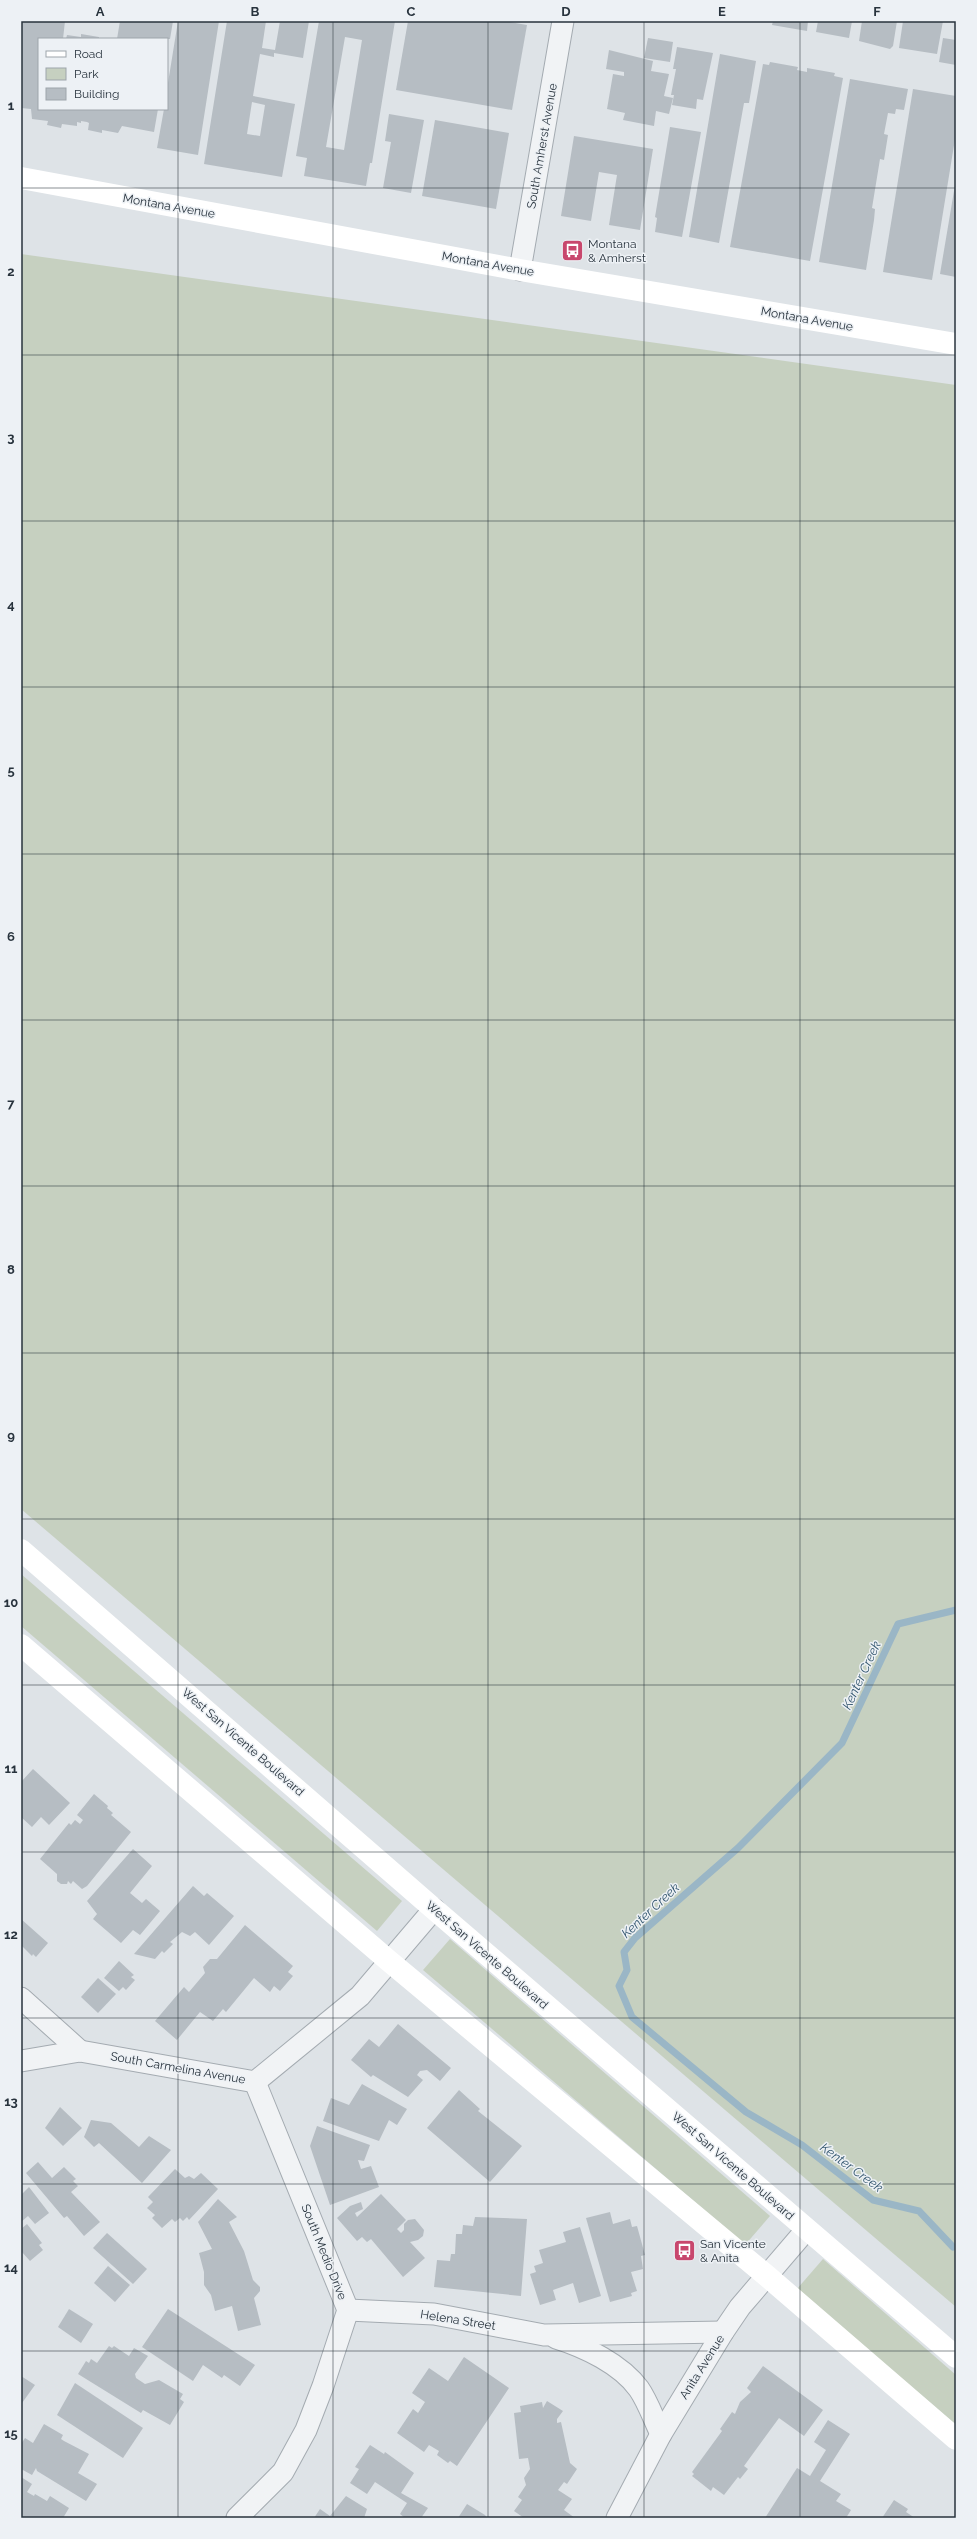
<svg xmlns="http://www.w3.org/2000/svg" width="977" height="2539" viewBox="0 0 977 2539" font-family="Raleway,sans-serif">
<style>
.green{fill:#c6d0c0}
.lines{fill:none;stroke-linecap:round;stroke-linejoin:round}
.stream{stroke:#9ab6c6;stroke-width:7}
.building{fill:#b6bdc3;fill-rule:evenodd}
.street-casing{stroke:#a4abb1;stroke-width:23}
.street{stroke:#f1f3f5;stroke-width:21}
.secondary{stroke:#fff;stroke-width:22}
.grid{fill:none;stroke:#28333d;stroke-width:1;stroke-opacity:0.55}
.labels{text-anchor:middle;stroke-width:3;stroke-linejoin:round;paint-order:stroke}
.street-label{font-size:12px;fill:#28333d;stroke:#edf1f5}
.poi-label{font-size:12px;fill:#28333d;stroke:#edf1f5;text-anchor:start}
.water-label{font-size:13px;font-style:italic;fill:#34576f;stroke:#edf1f5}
.neatline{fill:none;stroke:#28333d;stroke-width:1.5}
.grid-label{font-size:13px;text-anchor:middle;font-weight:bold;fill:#28333d}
</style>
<rect width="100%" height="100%" fill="#dee3e7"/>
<g class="green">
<path d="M21,254l935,131v1922l-935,-798z"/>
<path d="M21,1574l381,327 -25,30 -356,-305z"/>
<path d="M450,1939l320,277 -25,29 -322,-275z"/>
<path d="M823,2259l133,116v50l-159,-136z"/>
</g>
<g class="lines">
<path class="stream" d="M953,2247l-34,-36 -46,-11 -71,-55 -56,-33 -114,-95 -13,-31 8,-16 -3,-18 11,-14 103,-90 104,-105 56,-119 58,-14"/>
</g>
<g class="building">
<path d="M21,21h44l-2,18h-24v70h119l-4,23 -32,-6 -4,7 -16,-3v3l-14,-3 1,-7 -2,-1 -6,-1v2l-4,-1v4l-15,-2 -1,4 -14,-3 1,-4 -16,-2 -1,-10 -10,-1z"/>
<path d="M120,21h53l-3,18h-53z"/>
<path d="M178,21h41l-21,134 -41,-7 7,-39h3v-20z"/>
<path d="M227,21h39l-4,27 13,2 5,-29h29l-6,37 -29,-5v4l-14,-3 -7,42 42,8 -13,73 -78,-13zM252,102l13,3 -5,31 -13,-2z"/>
<path d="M319,21h76l-23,142h-2l-4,23 -62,-10 3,-18 -11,-2zM345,37l17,3 -18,110 -18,-3z"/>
<path d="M408,21h96l23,4 -15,85 -116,-20z"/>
<path d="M773,21h35l-1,10 -35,-6z"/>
<path d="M818,21h34l-3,17 -33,-6z"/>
<path d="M862,21h35l-4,25 -3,3 -31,-8z"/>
<path d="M903,21h40l-6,33 -38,-6z"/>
<path d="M81,34l18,3v2h-33l1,-4 14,2z"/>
<path d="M648,38l25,4 -3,20 -26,-4z"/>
<path d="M943,38l13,2v25l-17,-3z"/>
<path d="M677,47l36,6 -10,47 -6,-1 -1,10 -24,-4 2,-10h-3l5,-26h-3z"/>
<path d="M609,50l44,11 -2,10 18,3 -5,22 9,2 -4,16 -13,-3 -2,15 -31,-6 2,-7 -18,-4 6,-35 11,2v-4l-18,-3z"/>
<path d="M720,54l36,7 -7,42h-5l-25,140 -30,-6z"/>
<path d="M770,62l28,5 -1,3 10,2v-4l28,5 -1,3 9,2 -33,183 -80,-14 33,-183 6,1z"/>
<path d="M850,79l58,10 -4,21 -8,-1 -1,5 -7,-1 -4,21 4,1 -4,25 -4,-1 -8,49 3,1 -1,11 -8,50 -47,-8z"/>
<path d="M913,89l43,7v37l-24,147 -49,-8z"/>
<path d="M389,114l35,6 -13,73 -28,-5 8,-46 -6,-1z"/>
<path d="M435,120l74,13 -13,76 -74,-13z"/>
<path d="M670,127l31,5 -19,105 -27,-5 2,-14 -2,-1z"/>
<path d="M574,136l79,13 -13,81 -31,-5 8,-50 -18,-3 -8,49 -30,-5z"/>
<path d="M955,185h1v92l-16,-3z"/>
<path d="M33,1769l37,34 -21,22 -8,-8 -9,10 -11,-10v-35z"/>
<path d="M94,1794l14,12 -1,2 6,5 -2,2 20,17 -44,54 -5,3 -9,-8 -2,3 -3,-3 -1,3h-6l-4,-3v-7l-17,-15 29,-36 2,2 4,-5 5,4 3,-4 -6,-5z"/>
<path d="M133,1849l19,17 -22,27 12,10 4,-4 14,12 -20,24 -7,-5 -12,13 -28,-24 4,-5 -10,-13z"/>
<path d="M193,1886l11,10 3,-3 27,23 -25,29 -14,-13 -5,4 -8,-4 -12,10 3,2 -9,9 -2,-2 -7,8 -21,-5z"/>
<path d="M21,1919l27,24 -12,14 -3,-3 -1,2 -11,-11z"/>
<path d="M245,1925l48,41 -5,6 5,4 -13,15 -6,-5 -4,6 -16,-14 -28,34 -3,-3 -10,12 -13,-9 -23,28 -22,-19 29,-34 5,5 16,-19 -2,-6 7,-8h7z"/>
<path d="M119,1961l15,14 -3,2 4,3 -9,10 -3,-3 -4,4 -15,-13z"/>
<path d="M98,1978l18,16 -18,19 -17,-16z"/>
<path d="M398,2024l53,44 -11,13 -13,-11 -7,1 -3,4 6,5 -15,17 -35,-22 -2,2 -20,-17 18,-21 10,8z"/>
<path d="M362,2084l45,25 -10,16 -8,-5 -10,21 -56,-20 8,-23 18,7z"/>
<path d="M459,2090l21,19 -2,2 44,35 -32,36 -63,-54z"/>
<path d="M60,2107l22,21 -19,18 -18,-18z"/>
<path d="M91,2120l20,3 28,24 10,-11 22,14 -29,33 -43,-40 -5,4 -10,-10z"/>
<path d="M317,2126l53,19 -6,16 -6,-1 3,9 10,-3 8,21 -49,18 -20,-59z"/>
<path d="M38,2162l14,16 12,-11 12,12 -3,2 5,5 -7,6 29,30 -16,14 -17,-20 -3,2 -38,-45z"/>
<path d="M175,2169l10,9 4,-2 5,3 7,-6 17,16 -29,31 -2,-3 -4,4 -3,-3 -5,4 -3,-3 -10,9 -10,-10 3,-3 -8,-7 6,-6 -5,-5z"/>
<path d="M29,2187l20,26 -14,11 -7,-8 -7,6v-27z"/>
<path d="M381,2194l25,26 -9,9 4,4 3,-3v-6l4,-4 7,-1 9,11 -1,6 -5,4 -8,2 15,16 -22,19 -32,-38 -4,3 -5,-5 -5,4 -20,-23 13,-12 11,-4 2,7 -8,4 2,4z"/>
<path d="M218,2199l19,18 -8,5 15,29 9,29 7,7v4l-6,7 7,27 -23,6 -6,-25 -17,5 -4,-16 -7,-10v-13l-5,-19 13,-4 -14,-27z"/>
<path d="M610,2212l3,12 17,-5 2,8 5,-1 8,29 -4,1 2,13 -12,3 6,19 -6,2 1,3 -22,6 -24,-84z"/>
<path d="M475,2217l52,2 -6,77 -87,-9 3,-27 13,1 1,-7h4l1,-20h6l1,-9 10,1z"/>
<path d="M27,2224l15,19 -3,2 4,5 -13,11 -9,-10v-22z"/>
<path d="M580,2227l21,69 -22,7 -6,-20 -20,7 3,10 -16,5 -10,-31 6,-2 -2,-6 9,-3 -4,-13 27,-8 -3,-10z"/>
<path d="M107,2233l40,36 -14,15 -40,-36z"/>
<path d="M108,2266l22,19 -15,17 -21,-19z"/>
<path d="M69,2309l24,15 -12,19 -23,-16z"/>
<path d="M168,2309l87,56 -15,21 -16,-11 -2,3 -19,-13 -10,16 -51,-34z"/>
<path d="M109,2346l3,2 2,-2 15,10 5,-8 14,8 -13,18 1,4 9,6 14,-4 24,14 -3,5 4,3 -14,23 -27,-15 -2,3 -63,-39 8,-13 3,2 2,-4 6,4z"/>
<path d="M464,2357l45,31 -52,78 -7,-5 -2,2 -11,-8 2,-4 -10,-6 -5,7 -27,-19 16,-24 5,4 7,-11 -13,-9 17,-25 19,13z"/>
<path d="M763,2366l60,44 -19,26 -25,-18 -35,48 4,3 -8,10 -2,-2 -14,18 -11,-8 -2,4 -19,-15 2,-2 -2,-2 30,-41 -2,-2 12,-17 3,2 5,-12 11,-10 -4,-4z"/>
<path d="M21,2376l14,9 -13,18 -1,-1z"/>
<path d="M75,2383l68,45 -20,30 -66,-43z"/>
<path d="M547,2401l16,10 -6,8v4l4,-1 9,41 7,6 -10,15 -3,-2 -6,8 14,9 -8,11 11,8h-51l-10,-7 8,-11 -4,-3 8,-12 -2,-7 6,-9 -2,-11 -9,1 -5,-46 7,-1 -1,-6 22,-4 1,6z"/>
<path d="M828,2420l22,14 -30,47 21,13 -5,7 15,9 -5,8h-81l32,-50 13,8 16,-26 -12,-8z"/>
<path d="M44,2424l19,11 -2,4 3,2 25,13 -11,19 19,11 -11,17 -49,-30 -1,-3 -4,7 -11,-6v-25l4,-6 8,5z"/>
<path d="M370,2445l14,9 1,-2 29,21 -13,20 27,15 -7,10h-16l-5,-4 7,-11 -32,-21 -8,12 -17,-11 9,-14 -4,-2z"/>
<path d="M21,2477l11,7 -5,8 7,4 1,-2 12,7 3,-5 19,12 -6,10h-42z"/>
<path d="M346,2496l21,13 -3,9h-50l6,-9 10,7z"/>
<path d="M894,2500l14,9 -2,3 9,6h-33z"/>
<path d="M467,2504l18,11 2,3h-29z"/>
</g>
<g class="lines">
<defs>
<g id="street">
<path d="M520,270l43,-249"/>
<path d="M21,1998l59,53"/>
<path d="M21,2061l59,-10 175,31 105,-86 74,-87"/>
<path d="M348,2310l86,4 110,21 179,-3"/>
<path d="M556,2338c29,9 65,26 83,51 9,13 15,31 22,45"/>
<path d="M237,2518l46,-46 23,-42 17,-44 25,-76 -93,-228"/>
<path d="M617,2518l44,-84 62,-102 17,-25 66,-77"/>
</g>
</defs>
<use href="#street" class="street-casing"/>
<use href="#street" class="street"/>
<g class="secondary">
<path d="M21,178l499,92 436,74"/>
<path d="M21,1550l413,359 522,448"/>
<path d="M21,1645l368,316 378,315 189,163"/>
</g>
</g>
<path class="grid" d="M178,21v2497M333,21v2497M488,21v2497M644,21v2497M800,21v2497M21,188h935M21,355h935M21,521h935M21,687h935M21,854h935M21,1020h935M21,1186h935M21,1353h935M21,1519h935M21,1685h935M21,1852h935M21,2018h935M21,2184h935M21,2351h935"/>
<defs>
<symbol id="bus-square" viewBox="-11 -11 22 22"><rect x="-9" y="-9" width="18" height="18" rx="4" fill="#c8476d" stroke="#edf1f5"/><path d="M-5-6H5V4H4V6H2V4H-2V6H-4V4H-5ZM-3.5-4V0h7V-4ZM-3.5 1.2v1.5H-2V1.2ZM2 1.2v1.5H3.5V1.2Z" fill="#fff"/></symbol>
</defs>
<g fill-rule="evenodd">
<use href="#bus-square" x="560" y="238" width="25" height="25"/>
<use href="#bus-square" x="672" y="2238" width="25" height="25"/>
</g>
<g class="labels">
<g class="street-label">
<text transform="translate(542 146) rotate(-80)" y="4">South Amherst Avenue</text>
<text transform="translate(169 206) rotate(10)" y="4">Montana Avenue</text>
<text transform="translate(488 264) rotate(10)" y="4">Montana Avenue</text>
<text transform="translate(807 319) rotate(10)" y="4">Montana Avenue</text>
<text transform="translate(243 1742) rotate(41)" y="4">West San Vicente Boulevard</text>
<text transform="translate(487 1955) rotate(41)" y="4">West San Vicente Boulevard</text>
<text transform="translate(178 2068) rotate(10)" y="4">South Carmelina Avenue</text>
<text transform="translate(733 2166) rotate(41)" y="4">West San Vicente Boulevard</text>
<text transform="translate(324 2252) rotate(68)" y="4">South Medio Drive</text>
<text transform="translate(458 2320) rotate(9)" y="4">Helena Street</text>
<text transform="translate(702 2367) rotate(-58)" y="4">Anita Avenue</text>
</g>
<g class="poi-label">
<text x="588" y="248">Montana<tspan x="588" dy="14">&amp; Amherst</tspan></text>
<text x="700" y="2248">San Vicente<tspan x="700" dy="14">&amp; Anita</tspan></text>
</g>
<g class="water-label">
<text transform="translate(861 1675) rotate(-65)" y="5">Kenter Creek</text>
<text transform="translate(650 1910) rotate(-43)" y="5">Kenter Creek</text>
<text transform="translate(852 2167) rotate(36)" y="5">Kenter Creek</text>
</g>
</g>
<rect width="977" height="2539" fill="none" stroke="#edf1f5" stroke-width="44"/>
<rect x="38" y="38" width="130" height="72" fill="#edf1f5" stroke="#9ea5ab"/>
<rect x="46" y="51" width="20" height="6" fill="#ffffff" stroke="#9ea5ab"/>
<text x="74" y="58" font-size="12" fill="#28333d">Road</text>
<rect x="46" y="68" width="20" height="12" fill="#c6d0c0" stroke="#9ea5ab"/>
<text x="74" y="78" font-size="12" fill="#28333d">Park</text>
<rect x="46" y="88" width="20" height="12" fill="#b6bdc3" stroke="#9ea5ab"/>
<text x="74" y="98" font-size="12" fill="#28333d">Building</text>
<rect x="22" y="22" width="933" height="2495" class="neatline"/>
<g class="grid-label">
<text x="100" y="16">A</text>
<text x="255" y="16">B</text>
<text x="411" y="16">C</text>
<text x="566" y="16">D</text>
<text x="722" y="16">E</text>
<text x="877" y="16">F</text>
<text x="11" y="110">1</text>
<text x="11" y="276">2</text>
<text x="11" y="442">3</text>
<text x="11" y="609">4</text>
<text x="11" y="775">5</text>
<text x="11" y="941">6</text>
<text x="11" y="1108">7</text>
<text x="11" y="1274">8</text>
<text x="11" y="1440">9</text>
<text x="11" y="1607">10</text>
<text x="11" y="1773">11</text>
<text x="11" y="1939">12</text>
<text x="11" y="2106">13</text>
<text x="11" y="2272">14</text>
<text x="11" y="2438">15</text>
</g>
</svg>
